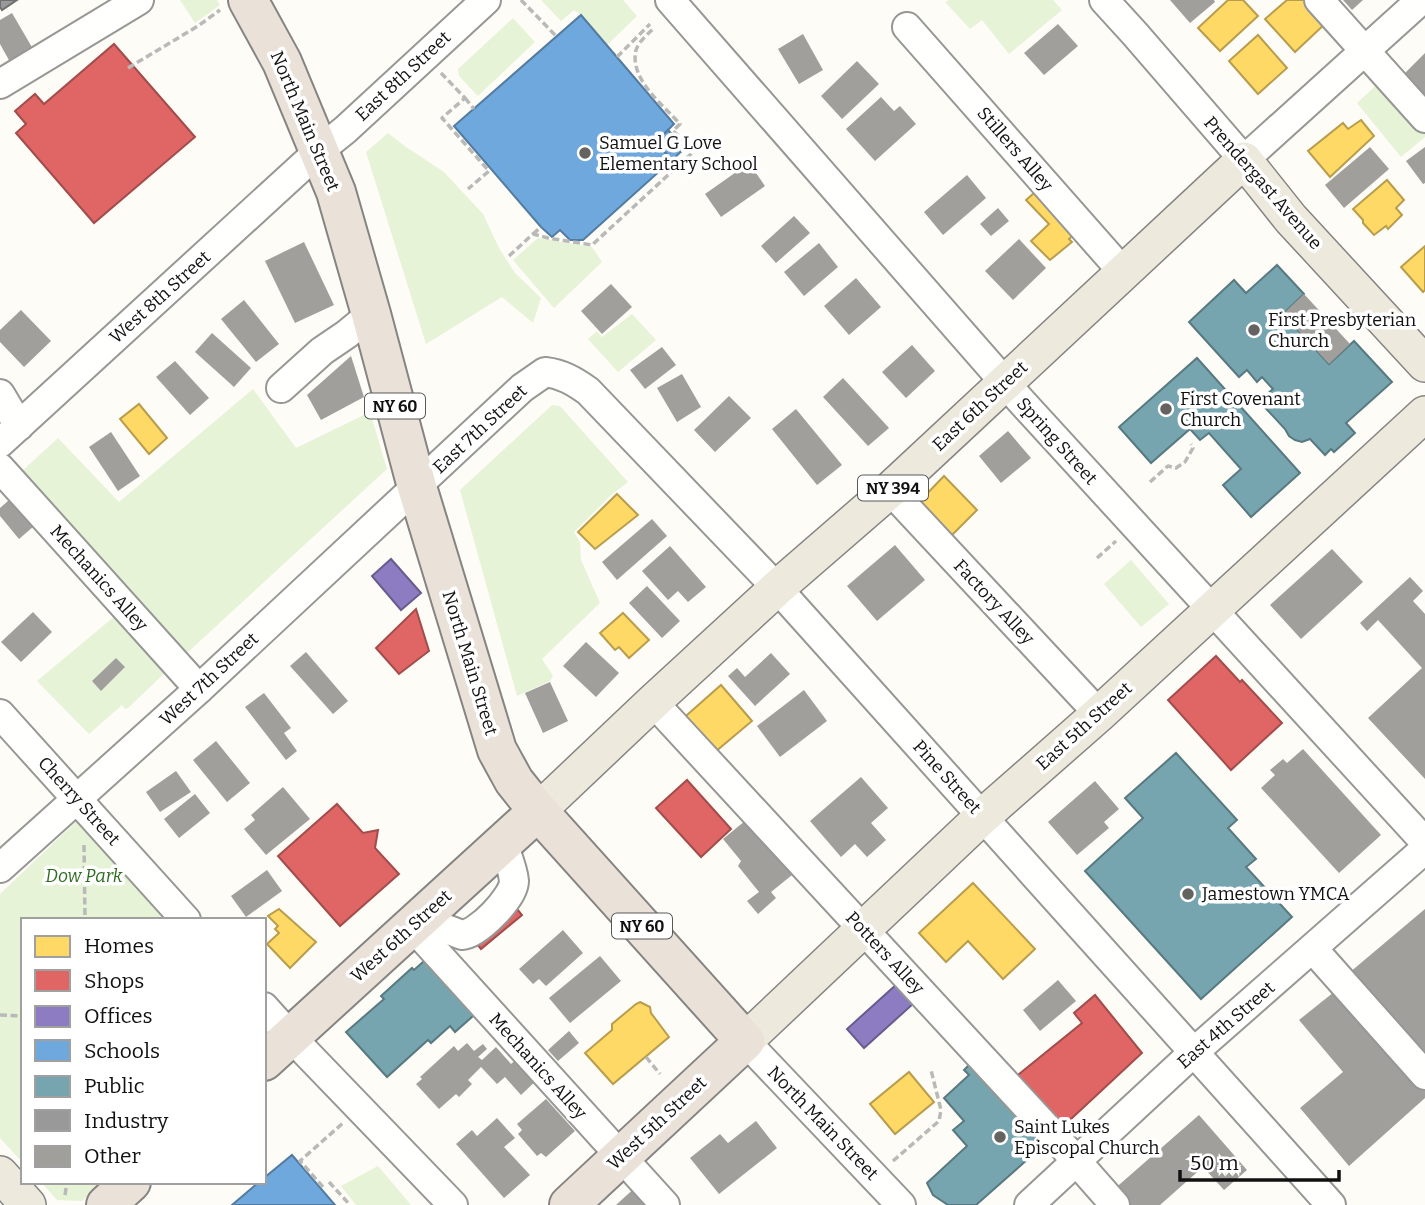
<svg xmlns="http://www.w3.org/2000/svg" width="1425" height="1205" viewBox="0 0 1425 1205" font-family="Bitter,serif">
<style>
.green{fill:#e7f3d7}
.homes{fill:#ffd966;stroke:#b89d4c;stroke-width:2}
.shops{fill:#e06666;stroke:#a24c4c;stroke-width:2}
.offices{fill:#8e7cc3;stroke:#685c8e;stroke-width:2}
.schools{fill:#6fa8dc;stroke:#537b9f;stroke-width:2}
.public{fill:#76a5af;stroke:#587980;stroke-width:2}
.industry{fill:#999;stroke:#707070;stroke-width:2}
.building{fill:#a19f9c}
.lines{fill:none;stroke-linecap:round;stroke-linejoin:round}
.minor-casing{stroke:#979795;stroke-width:32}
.major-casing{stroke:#858482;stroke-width:38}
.highway-casing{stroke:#858482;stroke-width:42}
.path{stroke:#b9b9b8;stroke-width:3.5;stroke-dasharray:7 3.5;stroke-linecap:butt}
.minor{stroke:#fffffe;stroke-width:28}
.major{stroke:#ede9dc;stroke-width:35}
.highway{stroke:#eae1d8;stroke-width:38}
.poi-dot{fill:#646362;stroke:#fff;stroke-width:2.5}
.labels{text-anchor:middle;stroke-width:7;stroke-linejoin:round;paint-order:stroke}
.shield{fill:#fff;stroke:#585858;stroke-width:2}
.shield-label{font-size:16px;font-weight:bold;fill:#111}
.street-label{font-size:18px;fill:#111;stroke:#fff}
.poi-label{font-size:18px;fill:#111;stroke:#fff;text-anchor:start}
.park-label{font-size:18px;font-style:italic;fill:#2f6b1f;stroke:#fff}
</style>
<rect width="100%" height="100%" fill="#fdfcf7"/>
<g class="green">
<path d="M180,0h37l3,5 -25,18z"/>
<path d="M541,0h82l14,16 -30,29 -26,-30 -7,-5 -13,11z"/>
<path d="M949,0h104l9,10 -53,44 -27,-34 -12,9 -25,-27z"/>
<path d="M513,18l22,24 -57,54 -19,-20 -1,-7z"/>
<path d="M1381,81l44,46v10l-24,20 -44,-54z"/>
<path d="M388,133l18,14 38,25 39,42 16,34 16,25 26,25 -8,25 -31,-26 -76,47 -60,-192z"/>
<path d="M538,238l54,9 10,15 -48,46 -41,-48z"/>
<path d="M632,314l24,26 -38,32 -30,-33 9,-8 5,6z"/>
<path d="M253,389l43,59 74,-36 17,57 -200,184 -166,-181 37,-34 61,64z"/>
<path d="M552,405l8,1 68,76 -17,13 -37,37 6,10 1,18 19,43 -58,56 11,17 -3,5 -33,15 -57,-206z"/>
<path d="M1131,560l38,44 -28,23 -37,-43z"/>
<path d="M121,611l51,55 -44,42 -3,1 -3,-4 -33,29 -52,-53z"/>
<path d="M81,817l102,103h-160v243l-23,-25v-244z"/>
<path d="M378,1166l33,39h-55l-15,-19z"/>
<path d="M41,1182h62l-21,19 -25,-1z"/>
</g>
<g class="homes">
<path d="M1228,0h15l15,16 -38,35 -22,-23z"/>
<path d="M1287,0h20l20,22 -32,30 -30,-33z"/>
<path d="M1258,35l29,33 -29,26 -29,-33z"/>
<path d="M1361,120l13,16 -44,41 -22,-26 35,-28 5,6z"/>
<path d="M1387,180l17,20 -8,8 6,7 -14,14 -2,-3 -12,9 -11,-12v-3l-10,-11z"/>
<path d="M1041,187l39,42 -11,10 3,3 -22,18 -19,-19 18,-17 -23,-24z"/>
<path d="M1425,246v44l-2,2 -22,-25z"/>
<path d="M139,404l28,34 -18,16 -29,-35z"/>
<path d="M944,476l33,34 -26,26 -33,-33z"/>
<path d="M617,494l21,21 -43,34 -17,-17z"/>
<path d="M623,613l26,27 -20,18 -10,-11 -4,3 -15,-17z"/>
<path d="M721,685l31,36 -43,36 -30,-35z"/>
<path d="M973,883l62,66 -32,30 -35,-38 -22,21 -27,-29z"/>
<path d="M279,909l37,33 -26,26 -23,-24 12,-11 -4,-4 3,-3 -10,-10z"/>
<path d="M640,1002l10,5 1,6 18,24 -56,47 -28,-31 27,-23v-6l24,-20z"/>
<path d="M909,1072l25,30 -39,32 -25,-30z"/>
</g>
<g class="shops">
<path d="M114,44l81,93 -101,86 -78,-90 10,-9 -11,-13 20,-17 9,10z"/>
<path d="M416,609l13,42 -30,23 -23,-26z"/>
<path d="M1216,656l24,26 2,-2 40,43 -51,47 -63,-70z"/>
<path d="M687,780l44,49 -30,28 -45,-49z"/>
<path d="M337,804l26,29 15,-3 -3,18 24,26 -59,52 -62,-70z"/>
<path d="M513,904l9,11 -41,34 -9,-11z"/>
<path d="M1095,995l47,58 -85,79 -44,-53 69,-56 -8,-10z"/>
</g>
<g class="offices">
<path d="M391,559l30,34 -20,17 -29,-34z"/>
<path d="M897,984l17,19 -50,45 -17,-19z"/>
</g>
<g class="schools">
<path d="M581,15l93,109 -18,18 16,18 -89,80h-13l-10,-10 -8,7 -11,-10 -87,-101z"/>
<path d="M668,130l17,18 -13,12 -16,-18z"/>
<path d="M292,1155l43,50h-103l27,-23h5v-4z"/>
</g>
<g class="public">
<path d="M1277,265l27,29 -21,20 46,50 25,-23 38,41 -46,41 9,10 -21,19 -3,-3 -6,6 -15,-16 -8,3 -7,-2 -6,-4 -4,-7 -26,-28 14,-12 -11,-12 -5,5 -10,-12 -8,7 -50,-55 45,-42 12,13z"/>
<path d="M1197,358l103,115 -49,44 -28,-32 18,-16 -32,-36 -9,7 -10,-11 -39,34 -32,-36z"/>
<path d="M1176,753l61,67 -9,8 28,31 -10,8 46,50 -91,82 -116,-128 58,-53 -18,-20z"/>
<path d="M432,954l49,55 -26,23 -5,-6 -19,17 -3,-3 -41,37 -41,-45 38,-33 -3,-3 31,-28 2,2z"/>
<path d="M972,1062l74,81 -70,62h-28l-15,-10 -6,-12 40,-37 -14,-16 11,-9 -20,-23 25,-23 -5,-5z"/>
</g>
<path class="industry" d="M0,0h17l-15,10 -2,-3z"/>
<g class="building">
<path d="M1170,0h44l1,2 -25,21z"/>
<path d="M1343,0h20l-11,10z"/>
<path d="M12,13l21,36 -23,13 -10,-18v-24z"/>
<path d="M1058,24l20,22 -34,29 -20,-22z"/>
<path d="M803,34l20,36 -24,14 -21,-35z"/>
<path d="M1425,53v46l-23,-23z"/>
<path d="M857,61l22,23 -37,35 -21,-23z"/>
<path d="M881,97l13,14 6,-5 16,18 -41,37 -29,-32z"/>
<path d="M1370,147l19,22 -45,39 -19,-23z"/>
<path d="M1425,147v36l-2,1 -17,-23z"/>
<path d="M749,163l16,23 -44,31 -16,-23z"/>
<path d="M967,175l19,23 -43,37 -19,-23z"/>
<path d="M998,208l11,13 -18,15 -11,-12z"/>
<path d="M794,216l16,17 -34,30 -15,-17z"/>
<path d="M1019,239l27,29 -33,32 -28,-29z"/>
<path d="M304,242l30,63 -39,18 -30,-62z"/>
<path d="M819,243l19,24 -34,29 -20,-24z"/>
<path d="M856,278l25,29 -32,28 -25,-29z"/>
<path d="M611,284l21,23 -30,27 -21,-23z"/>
<path d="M1304,294l46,50 -21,20 -46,-50z"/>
<path d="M244,300l35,44 -23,18 -35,-43z"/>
<path d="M21,310l30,31 -27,26 -24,-25v-12z"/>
<path d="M212,333l39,35 -17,19 -39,-35z"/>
<path d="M912,345l23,26 -29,27 -24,-26z"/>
<path d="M662,347l14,18 -31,24 -15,-19z"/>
<path d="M351,356l13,41 -43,23 -14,-25z"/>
<path d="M175,361l34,37 -19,17 -34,-38z"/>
<path d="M682,374l19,33 -24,15 -20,-34z"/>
<path d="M843,378l46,50 -21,18 -45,-49z"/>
<path d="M729,396l22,22 -36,34 -21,-22z"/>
<path d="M796,409l46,56 -25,20 -45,-56z"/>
<path d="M1008,431l23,27 -30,25 -22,-27z"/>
<path d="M111,432l29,44 -22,15 -29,-44z"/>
<path d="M18,492l23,28 -22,19 -19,-23v-8z"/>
<path d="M652,519l15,17 -50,44 -15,-18z"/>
<path d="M895,545l30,35 -48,41 -30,-35z"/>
<path d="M670,546l36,41 -18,15 -10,-11 -10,9 -26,-29z"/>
<path d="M1332,549l31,33 -62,57 -31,-34z"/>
<path d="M1410,577l13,14 -10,10 12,13v165l-57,-61 54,-50 -44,-48 -11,11 -7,-8z"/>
<path d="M647,586l33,35 -18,17 -33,-35z"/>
<path d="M33,612l19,20 -31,30 -20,-20z"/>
<path d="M586,642l33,31 -23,24 -33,-31z"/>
<path d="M306,652l42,49 -15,13 -43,-48z"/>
<path d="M771,653l19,21 -35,32 -27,-30 9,-8 8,9z"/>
<path d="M116,658l9,9 -24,24 -9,-10z"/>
<path d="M550,682l18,39 -25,12 -18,-40z"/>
<path d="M804,690l23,31 -47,36 -23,-31z"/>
<path d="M264,693l27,35 -7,5 13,18 -11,9 -41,-53z"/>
<path d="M216,741l34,42 -23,19 -34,-42z"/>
<path d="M1303,749l78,86 -42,38 -78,-85 14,-13 -5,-5 13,-11 4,4z"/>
<path d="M176,771l15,21 -31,20 -14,-20z"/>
<path d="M861,777l27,31 -17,15 15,17 -19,17 -12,-13 -14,13 -31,-36z"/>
<path d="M1095,781l24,28 -15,13 5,6 -32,27 -29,-33z"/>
<path d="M283,787l27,32 -44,36 -22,-26 11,-9 -4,-5z"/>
<path d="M195,794l15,19 -31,25 -15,-19z"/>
<path d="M751,816l46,55 -26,21 5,6 -18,16 -11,-13 12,-9 -21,-26 3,-5 -18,-22z"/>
<path d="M267,870l15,21 -36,26 -15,-21z"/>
<path d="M1425,909v150l-76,-86z"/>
<path d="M563,930l20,23 -37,33 -7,-7 -6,5 -14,-15z"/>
<path d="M600,956l21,25 -51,42 -21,-25z"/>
<path d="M1058,980l18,21 -36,30 -17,-21z"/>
<path d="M1339,988l86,94v16l-76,68 -49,-58 43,-36 -44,-52z"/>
<path d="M569,1031l10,12 -21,18 -10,-11z"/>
<path d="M467,1043l7,8 9,-7 4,5 -9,8 4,3 14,-13 15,17 9,-8 20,21 -19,18 -16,-18 -8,7 -16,-17 -13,13 4,4 -13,13 -3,-3 -17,15 -23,-25 6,-5 -2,-2 34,-31 4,5z"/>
<path d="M546,1099l29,32 -29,26 -5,-4 -4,3 -19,-22 4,-4 -5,-6z"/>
<path d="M1199,1115l48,55 -23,20 -21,-23 -43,38h-36l-12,-14z"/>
<path d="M497,1118l18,20 -11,9 26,28 -26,23 -48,-54 16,-14 5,6z"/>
<path d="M756,1121l21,27 -58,46 -29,-36 30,-24 8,9z"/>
<path d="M638,1185l18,20h-40z"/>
</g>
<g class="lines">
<defs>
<g id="minor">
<path d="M670,0l351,401 404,441"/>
<path d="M1104,0l31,34 109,126 177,-160"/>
<path d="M1319,0l106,118"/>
<path d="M907,27l216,245"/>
<path d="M0,84l139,-84"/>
<path d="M281,388l41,-37 25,-17 24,-20"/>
<path d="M0,394l19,32"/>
<path d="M0,443l320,-293 25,-20 141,-130"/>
<path d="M0,468l199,221"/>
<path d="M890,490l209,224"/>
<path d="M653,702l403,436 59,67"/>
<path d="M0,714l186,206"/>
<path d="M0,868l199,-179 323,-301 23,-16c17,2 29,9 43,19l189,197 554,617"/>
<path d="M420,919l42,16c16,-1 52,-38 52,-54 -1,-12 -7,-26 -11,-37"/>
<path d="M412,926l253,279"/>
<path d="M1313,949l112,126"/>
<path d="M264,1007l27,30 162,168"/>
<path d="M745,1041l156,164"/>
<path d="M1029,1205l165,-153 231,-203"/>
</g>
<g id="major">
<path d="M538,811l115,-109 124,-114 113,-98 354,-330 47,59 134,145"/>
<path d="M745,1041l238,-225 116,-102 326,-300"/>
<path d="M0,1174l28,31"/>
</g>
<g id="highway">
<path d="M248,0l34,62 54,130 35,122 46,173 80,263 17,31 24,30 207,230 -176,164"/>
<path d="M264,1061l274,-250"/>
<path d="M106,1205l25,-23"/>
</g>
</defs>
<use href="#minor" class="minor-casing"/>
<use href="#major" class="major-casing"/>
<use href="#highway" class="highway-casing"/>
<g class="path">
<path d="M521,0l36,37"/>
<path d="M617,57l33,-33"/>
<path d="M128,68l70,-42 22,-16"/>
<path d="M441,73l24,25 -23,20 47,53 -21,18"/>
<path d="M465,98l9,11"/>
<path d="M533,234l8,-7"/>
<path d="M509,256l24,-22 15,4 44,7 99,-91 2,-4 -3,-5 -17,-14 7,-7c-17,-19 -51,-45 -44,-74 3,-9 12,-16 18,-22"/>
<path d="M1150,482l18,-16 8,2 9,-6 8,-14 -2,-4"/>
<path d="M1097,558l19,-17"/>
<path d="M84,845l1,75"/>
<path d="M0,1015l23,1"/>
<path d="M646,1057l14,17"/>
<path d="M893,1161l46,-40 2,-11 -10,-40"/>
<path d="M329,1182l21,23"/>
<path d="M323,1187l-23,-26 43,-38"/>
<path d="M65,1195l2,-13"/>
</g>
<use href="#minor" class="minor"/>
<use href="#major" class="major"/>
<use href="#highway" class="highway"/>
</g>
<g class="poi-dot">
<circle cx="585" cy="153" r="7"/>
<circle cx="1254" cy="330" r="7"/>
<circle cx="1166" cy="409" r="7"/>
<circle cx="1188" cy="894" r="7"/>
<circle cx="1000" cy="1137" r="7"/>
</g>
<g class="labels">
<g class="shield">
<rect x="365" y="393.5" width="60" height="25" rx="5"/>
<rect x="858" y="475.5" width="70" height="25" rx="5"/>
<rect x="612" y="913.5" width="60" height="25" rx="5"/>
</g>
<g class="shield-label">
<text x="395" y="412">NY 60</text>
<text x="893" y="494">NY 394</text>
<text x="642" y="932">NY 60</text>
</g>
<g class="street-label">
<text transform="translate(403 76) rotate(-43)" y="6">East 8th Street</text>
<text transform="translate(305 121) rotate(67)" y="6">North Main Street</text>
<text transform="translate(1015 149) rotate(49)" y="6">Stillers Alley</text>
<text transform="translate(1263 183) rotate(49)" y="6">Prendergast Avenue</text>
<text transform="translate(160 297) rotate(-42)" y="6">West 8th Street</text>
<text transform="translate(980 406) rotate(-43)" y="6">East 6th Street</text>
<text transform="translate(480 429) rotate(-43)" y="6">East 7th Street</text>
<text transform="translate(1057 441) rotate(48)" y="6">Spring Street</text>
<text transform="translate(99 578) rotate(48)" y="6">Mechanics Alley</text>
<text transform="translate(994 602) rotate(47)" y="6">Factory Alley</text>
<text transform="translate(470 663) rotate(73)" y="6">North Main Street</text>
<text transform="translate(209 679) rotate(-43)" y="6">West 7th Street</text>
<text transform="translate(1084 726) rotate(-42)" y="6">East 5th Street</text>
<text transform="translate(947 777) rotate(48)" y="6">Pine Street</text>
<text transform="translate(79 801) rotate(48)" y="6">Cherry Street</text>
<text transform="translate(401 936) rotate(-42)" y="6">West 6th Street</text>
<text transform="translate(885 953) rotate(47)" y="6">Potters Alley</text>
<text transform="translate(1226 1025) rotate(-41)" y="6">East 4th Street</text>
<text transform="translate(538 1066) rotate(48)" y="6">Mechanics Alley</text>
<text transform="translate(657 1123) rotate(-43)" y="6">West 5th Street</text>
<text transform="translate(823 1123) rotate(46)" y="6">North Main Street</text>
</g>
<g class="poi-label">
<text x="599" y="149">Samuel G Love<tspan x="599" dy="21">Elementary School</tspan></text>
<text x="1268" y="326">First Presbyterian<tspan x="1268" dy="21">Church</tspan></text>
<text x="1180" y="405">First Covenant<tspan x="1180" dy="21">Church</tspan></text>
<text x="1202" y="900">Jamestown YMCA</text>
<text x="1014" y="1133">Saint Lukes<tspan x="1014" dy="21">Episcopal Church</tspan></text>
</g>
<g class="park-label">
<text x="84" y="882">Dow Park</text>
</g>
</g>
<rect x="21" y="918" width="245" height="266" fill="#ffffff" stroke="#a0a0a0" stroke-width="2"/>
<rect x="35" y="936" width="35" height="21" fill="#ffd966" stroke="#a0a0a0" stroke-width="2"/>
<text x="84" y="953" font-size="21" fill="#111111">Homes</text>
<rect x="35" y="970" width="35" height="21" fill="#e06666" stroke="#a0a0a0" stroke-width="2"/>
<text x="84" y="988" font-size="21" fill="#111111">Shops</text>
<rect x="35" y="1006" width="35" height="21" fill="#8e7cc3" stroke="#a0a0a0" stroke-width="2"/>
<text x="84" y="1023" font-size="21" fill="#111111">Offices</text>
<rect x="35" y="1040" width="35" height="21" fill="#6fa8dc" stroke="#a0a0a0" stroke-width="2"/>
<text x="84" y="1058" font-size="21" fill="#111111">Schools</text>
<rect x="35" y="1076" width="35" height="21" fill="#76a5af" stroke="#a0a0a0" stroke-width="2"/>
<text x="84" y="1093" font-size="21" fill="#111111">Public</text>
<rect x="35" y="1110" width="35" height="21" fill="#999999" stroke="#a0a0a0" stroke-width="2"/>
<text x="84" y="1128" font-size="21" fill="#111111">Industry</text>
<rect x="35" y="1146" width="35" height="21" fill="#a19f9c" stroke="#a0a0a0" stroke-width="2"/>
<text x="84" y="1163" font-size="21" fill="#111111">Other</text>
<path d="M1180 1170v10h159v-10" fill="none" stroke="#111111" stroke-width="3.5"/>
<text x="1190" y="1170" font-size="21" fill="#111111" stroke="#ffffff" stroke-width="5" paint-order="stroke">50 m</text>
</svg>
